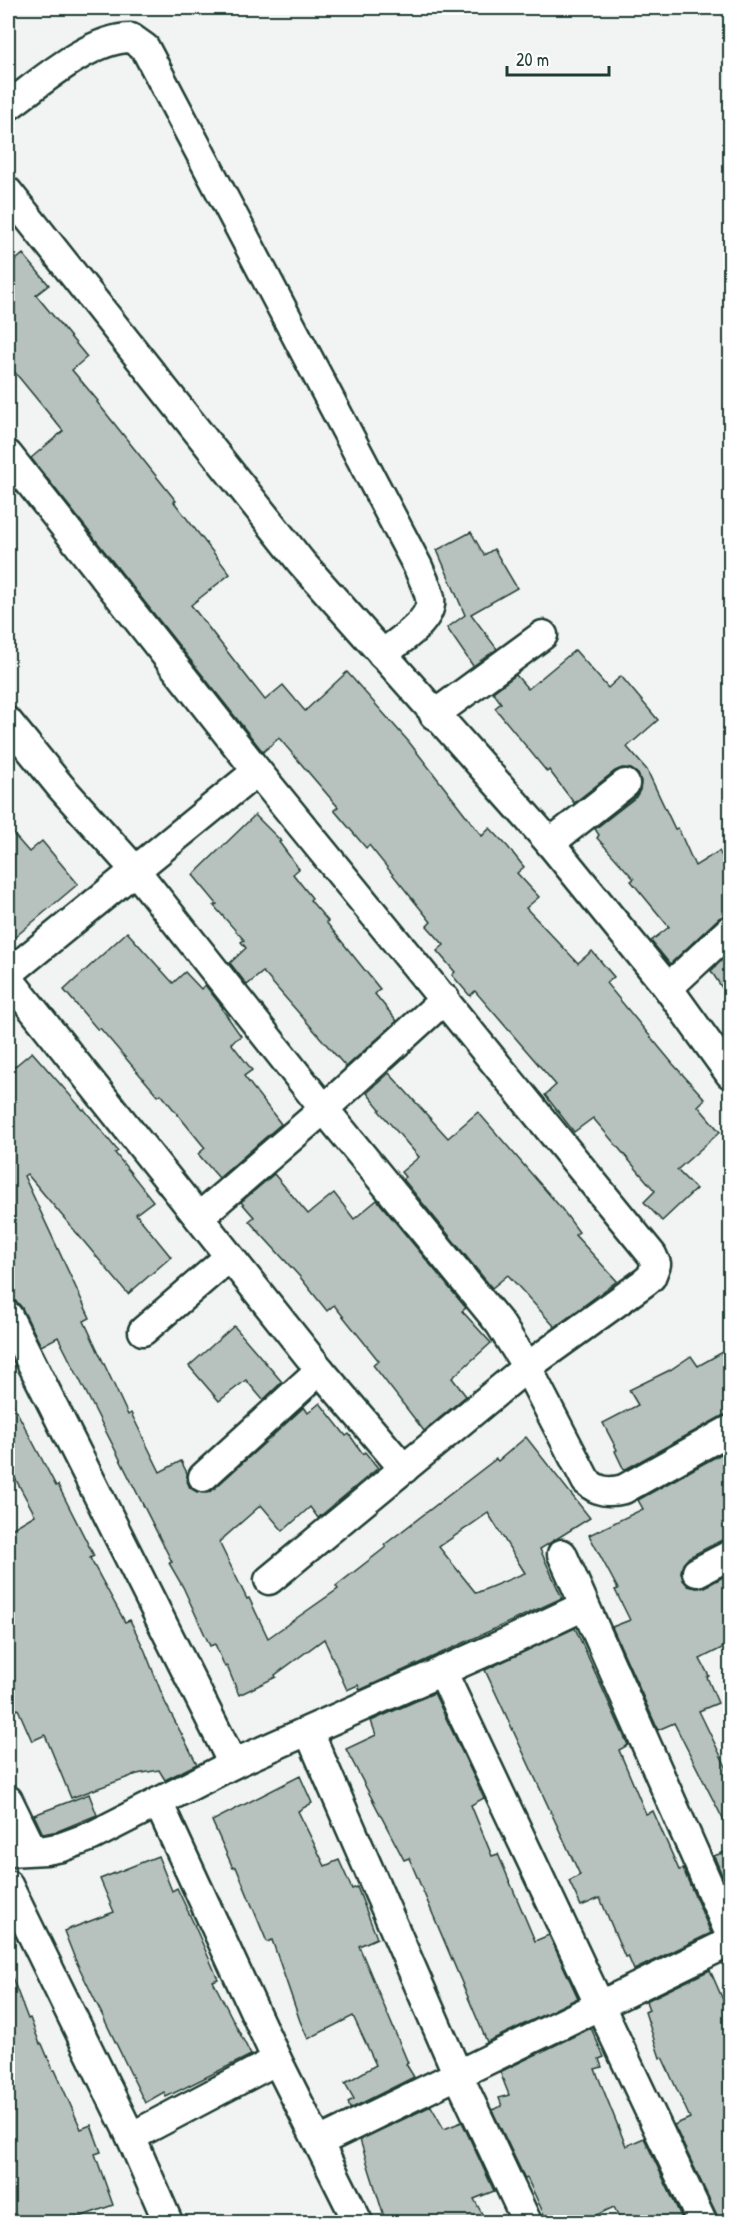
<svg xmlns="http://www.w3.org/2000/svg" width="738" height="2230" viewBox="0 0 738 2230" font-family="'Patrick Hand',sans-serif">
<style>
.building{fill:#b7c1bd;stroke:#1f3d34;stroke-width:1.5;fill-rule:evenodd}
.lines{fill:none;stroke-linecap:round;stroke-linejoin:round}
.minor-casing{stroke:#1f3d34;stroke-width:33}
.minor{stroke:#fff;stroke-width:28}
</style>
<rect width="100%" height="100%" fill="#f2f3f3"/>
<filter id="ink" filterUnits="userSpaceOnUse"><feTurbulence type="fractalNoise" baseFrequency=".0167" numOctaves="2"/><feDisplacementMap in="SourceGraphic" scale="12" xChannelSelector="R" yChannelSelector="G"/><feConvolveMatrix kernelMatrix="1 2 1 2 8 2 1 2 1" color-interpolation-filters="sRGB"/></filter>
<g filter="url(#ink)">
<g class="building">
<path d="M23,254l26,31 -13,10 51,62 -15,13 26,31 -1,1 79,99 -2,1 56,72 -39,31 74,95 18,-15 22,26 42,-39 62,70 73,94 8,-8 18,19 16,20 -7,6 22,24 -13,11 52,55 14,-12 22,26 -8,6 67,81 32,35 -7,7 22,26 -43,38 19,19 -34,32 -18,-19 11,-11 -62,-73 -19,14 -29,-37 11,-10 -81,-94 -5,5 -18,-21 3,-3 -18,-21 7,-6 -17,-19 4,-4 -62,-77 -3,3 -32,-38 4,-3 -59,-69 -16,14 -232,-294 32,-27 -55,-67v-103l3,3z"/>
<path d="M471,532l13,23 10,-6 23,39 -46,26 26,35 -24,17 -26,-38 18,-13 -28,-65z"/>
<path d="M575,650l33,38 13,-12 37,44 -31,27 20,23 28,59 3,-1 17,38 24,-15 11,20v43l-11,4 -49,46 -19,-23 18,-14 -38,-46 3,-2 -37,-41 2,-3 -4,-6 41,-32 4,-7 1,-9 -3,-7 -7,-5 -9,-1 -7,3 -41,32 -25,-33 -2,2 -52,-64 6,-5 -8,-11 23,-17 12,14z"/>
<path d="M255,815l26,26 -2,1 20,27 -6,5 19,24 -2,2 18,21 -2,1 54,67 -5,5 22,27 -51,46 -83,-95 -16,13 -17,-22 16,-15 -5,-6 3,-2 -30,-34 3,-2 -24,-29z"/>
<path d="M8,828l21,24 13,-11 36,43 -70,59z"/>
<path d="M127,932l46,51 12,-11 16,17 4,-4 18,23 -1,1 19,27 -10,7 21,27 -8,6 37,48 -62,54 -21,-24 7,-6 -44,-54 -3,2 -58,-68 -2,2 -34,-40z"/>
<path d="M730,952v48l-19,-29z"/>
<path d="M32,1052l51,58 1,-1 34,42 -3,2 38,48 -17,13 35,43 -43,37 -101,-120 -3,2 66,142 -6,3 44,94 3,-2 29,59 21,-11 6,12v8l3,7 7,4 10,1 7,-4 90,-82 4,6 12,-10 26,33 3,-2 14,20 2,-2 13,16 -60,50 -8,-11 -27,24 -22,-26 -42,37 28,57 2,-1 19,40 70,-49 -2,-3 50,-39 -2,-2 112,-86 2,2 28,-24 64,81 -50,31 22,49 -202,92 -2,-5 -11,5 -23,-51 -49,36 1,2 -37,18 -12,-29 -2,1 -10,-23 -5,2 -27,-59 -14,-24 3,-1 -114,-225 -17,9 -19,-38 -5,-6 -9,-2v-228zM488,1513l37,60 -49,20 -37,-46z"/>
<path d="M389,1073l59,65 30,-26 83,96 18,24 -4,3 42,46 -62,46 -47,-52 -16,13 -89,-109 2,-2 -4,-5 18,-15 -40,-46 1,-2 -13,-16z"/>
<path d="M274,1174l34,40 26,-21 20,26 23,-19 89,108 -4,3 29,32 -39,35 14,18 -42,35 -51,-66 6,-4 -45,-56 -7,6 -27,-34 -51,-56 5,-4 -13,-15z"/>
<path d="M234,1326l48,56 -19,18 -17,-20 -27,21 -30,-35z"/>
<path d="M730,1348v66l-8,2 -98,54 -9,-19 2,-1 -14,-27 35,-18 -9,-15 41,-20 21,-14 7,10z"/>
<path d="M8,1395l48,91 2,-1 36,71 -4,2 35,64 5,-2 15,31 20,51 32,62 -32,16 -6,-10 -22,4 -66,24 -26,-63 -13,6 -14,-32 -10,5v-183l27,-16 -27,-50z"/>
<path d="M730,1449v90l-8,1 -33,17 -6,7 -2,8 2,8 5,6 9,2 8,-1 25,-14v71l-30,15 9,17 -2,1 11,26 -19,8 31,64v58l-56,-110 -16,7 -46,-103 18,-7 -15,-30 3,-1 -29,-54 54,-26 -5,-9z"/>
<path d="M575,1628l53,117 -9,5 27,64 7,-3 26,59 4,-1 28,64 -77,37 -6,-14 -3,1 -25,-59 -19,8 -12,-25 11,-6 -95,-205z"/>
<path d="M434,1693l50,105 -13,7 21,51 6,-2 37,87 14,-6 29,63 -91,44 -78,-184 -5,2 -58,-111 30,-14 -5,-14z"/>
<path d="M300,1776l12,27 -14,8 27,55 14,-6 13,29 5,-2 20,51 -18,8 49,117 -2,1 8,13 -64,32 -2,-7 6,-3 -9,-16 31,-18 -23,-49 -45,23 -8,-18 -28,-81 -5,2 -31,-75 -3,1 -21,-47z"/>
<path d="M89,1794l8,21 -39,16 -15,3 -9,-19z"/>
<path d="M730,1850v44l-16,-38z"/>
<path d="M158,1856l14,35 5,-3 16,34 25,57 -5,2 38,74 -85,42 -2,-5 -19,11 -70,-144 -11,-28 50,-19 -14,-33z"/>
<path d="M710,1970l20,46v207h-12l-1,-8 -43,-90 16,-7 -28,-61 -2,1 -15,-46 4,-2 -3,-9z"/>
<path d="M10,1972l18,47 2,-1 10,26h2l11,26h2l26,59 10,-4 10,27 -6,2 18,51 -50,18h-49l-6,-23v-227z"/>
<path d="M591,2028l13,29 -5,2 3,8 -7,2 31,77 18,-8 40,85h-62l-8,-16 -35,16h-31l-21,-45 -2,1 -33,-69 10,-4 -3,-8 10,-3 -9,-23z"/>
<path d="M431,2106l13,23 18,-7 32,69 -20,8 13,24h-101l-26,-83z"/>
</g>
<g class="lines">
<defs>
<g id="minor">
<path d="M8,106c32,-23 82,-68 123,-68l14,10 273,519c4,10 10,21 12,31 4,22 -33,45 -48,56"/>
<path d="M8,192l293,370 249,281 118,145 62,86"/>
<path d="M8,455l249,316 395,484 4,9 -5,13 -6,5 -118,85 -258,213"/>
<path d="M434,715l109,-80"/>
<path d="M8,722l52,64 75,84 189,239 176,215 27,43 59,114c12,11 23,12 38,8l106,-59"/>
<path d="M550,843l75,-59"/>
<path d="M8,974l249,-203"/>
<path d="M8,978l312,392 84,99"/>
<path d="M668,988l62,-58"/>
<path d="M199,1217l125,-108 121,-110"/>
<path d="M8,1316l225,448"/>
<path d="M143,1331l86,-74"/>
<path d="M203,1477l117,-107"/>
<path d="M562,1554l168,380"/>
<path d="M697,1572l33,-17"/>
<path d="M442,1671l260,551"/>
<path d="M309,1732l149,343 69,147"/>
<path d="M8,1800l24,49"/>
<path d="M158,1802l119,258 81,162"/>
<path d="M8,1852l38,-2 16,-3 30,-11 141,-72 277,-123 74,-35"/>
<path d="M8,1885l123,252 37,85"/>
<path d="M131,2137l146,-77"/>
<path d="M319,2142l411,-200"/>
</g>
</defs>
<use href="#minor" class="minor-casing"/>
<use href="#minor" class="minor"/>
</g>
</g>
<rect width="738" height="2230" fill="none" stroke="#fff" stroke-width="30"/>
<rect x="15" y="15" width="708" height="2200" fill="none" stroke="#1f3d34" stroke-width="2" filter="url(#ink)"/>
<path d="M507 66v9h102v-9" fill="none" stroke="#1f3d34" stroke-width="3"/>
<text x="516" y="66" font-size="18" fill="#1f3d34" stroke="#ffffff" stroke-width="4.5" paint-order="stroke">20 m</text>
</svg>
